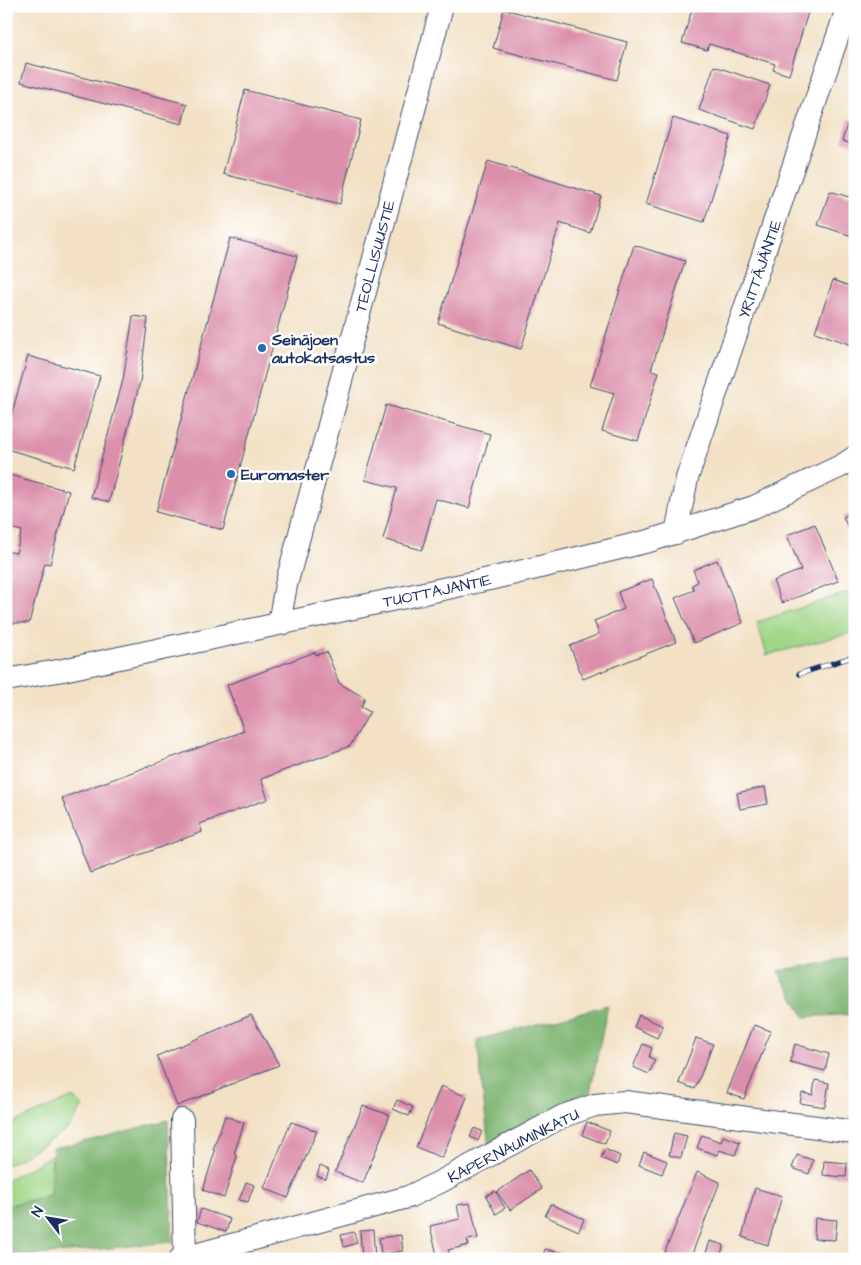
<svg xmlns="http://www.w3.org/2000/svg" width="861" height="1265" viewBox="0 0 861 1265" font-family="'Architects Daughter',sans-serif">
<style>
.green{fill:#a0d586;stroke:#5e8272}
.forest{fill:#80b673;stroke:#4e7268}
.building{fill:#db8faa}
.lines{fill:none;stroke-linecap:round;stroke-linejoin:round}
.minor-casing{stroke:#3b4a6d;stroke-width:24}
.minor{stroke:#fff;stroke-width:22}
.rail-casing{stroke:#1b2f5e;stroke-width:5.5}
.rail{stroke:#fff;stroke-width:4;stroke-dasharray:11;stroke-linecap:butt}
.poi-dot{fill:#1f6fb2;stroke:#fff;stroke-width:2}
.labels{text-anchor:middle;stroke-width:5;stroke-linejoin:round;paint-order:stroke}
.street-label{font-size:16px;fill:#1b2f5e;stroke:#fff}
.poi-label{font-size:16px;font-weight:bold;fill:#1b2f5e;stroke:#fff;text-anchor:start}
</style>
<rect width="100%" height="100%" fill="#fff"/>
<filter id="ink" filterUnits="userSpaceOnUse"><feTurbulence type="fractalNoise" baseFrequency=".02" numOctaves="2"/><feDisplacementMap in="SourceGraphic" scale="10" xChannelSelector="R" yChannelSelector="G"/><feConvolveMatrix kernelMatrix="1 2 1 2 8 2 1 2 1" color-interpolation-filters="sRGB"/></filter>
<filter id="wash" filterUnits="userSpaceOnUse"><feTurbulence type="fractalNoise" baseFrequency=".0096" numOctaves="4" result="noise"/><feDisplacementMap in="SourceGraphic" scale="20" xChannelSelector="R" yChannelSelector="G"/><feGaussianBlur stdDeviation="1.12" result="paint"/><feColorMatrix in="noise" values="0 0 0 0 0 0 0 0 0 0 0 0 0 0 0 0 0 1.4 0 .05"/><feComposite in="paint" operator="in"/></filter>
<g filter="url(#wash)">
<rect width="100%" height="100%" fill="#f2e1c5"/>
<g class="green">
<path d="M855,590v42l-88,23 -10,-33z"/>
<path d="M73,1097l10,9 -14,22 -48,30 -15,7v-39z"/>
<path d="M52,1154l-2,41 -44,11v-26l30,-15z"/>
</g>
<g class="forest">
<path d="M855,956v58l-50,3 -27,-46z"/>
<path d="M608,1005l-19,93 -100,51 -12,-109z"/>
<path d="M168,1120l5,122 -167,16v-52l44,-11 3,-47 35,-7z"/>
</g>
<g id="blocks">
<g class="building">
<path d="M660,6h14l-1,4z"/>
<path d="M693,6h117l-21,69 -16,-5 2,-6 -66,-20 -2,6 -25,-7z"/>
<path d="M504,9l123,33 -10,38 -124,-32z"/>
<path d="M26,63l161,41 -5,20 -161,-42z"/>
<path d="M714,66l56,19 -15,44 -56,-19z"/>
<path d="M245,90l116,30 -21,84 -117,-30z"/>
<path d="M673,118l58,18 -27,86 -58,-18z"/>
<path d="M849,119l6,1v25l-13,-4z"/>
<path d="M488,161l113,35 -11,37 -30,-10 -39,126 -83,-26z"/>
<path d="M830,191l25,8v38l-37,-12z"/>
<path d="M230,238l67,18 -74,274 -67,-18z"/>
<path d="M634,245l51,16 -34,109 8,2 -21,69 -36,-10 12,-38 -24,-7z"/>
<path d="M833,280l22,8v58l-40,-14z"/>
<path d="M133,316l15,2 -8,64 -31,120 -18,-5 32,-117z"/>
<path d="M28,356l72,20 -26,92 -68,-19v-15z"/>
<path d="M386,405l104,29 -21,74 -33,-9 -14,51 -39,-11 14,-51 -32,-8z"/>
<path d="M6,474l63,17 -19,73 -5,-1 -16,60h-23v-72l10,2 6,-22 -16,-4z"/>
<path d="M855,512v31l-12,-26z"/>
<path d="M815,524l23,57 -56,22 -9,-22 28,-11 -14,-35z"/>
<path d="M717,560l26,63 -49,20 -19,-45 19,-8 -2,-5 6,-3 -5,-12z"/>
<path d="M652,579l24,63 -93,37 -13,-33 29,-12 -5,-13 30,-12 -6,-17z"/>
<path d="M315,652l1,3 11,-3 12,31 26,15 -4,9 9,5 -20,34 -89,33 7,20 -68,25 2,8 -112,41 -28,-75 182,-67 -17,-46z"/>
<path d="M765,787l3,17 -28,5 -3,-16z"/>
<path d="M251,1015l28,50 -102,41 -20,-50z"/>
<path d="M639,1015l24,11 -6,12 -23,-11z"/>
<path d="M754,1025l17,6 -27,68 -17,-6z"/>
<path d="M696,1038l17,6 -18,45 -16,-6z"/>
<path d="M643,1044l9,4 -3,9 6,3 -6,14 -16,-7z"/>
<path d="M795,1044l34,10 -4,17 -35,-9z"/>
<path d="M815,1080l14,3 -4,24 -25,-4 2,-10 11,2z"/>
<path d="M441,1086l26,11 -25,61 -26,-11z"/>
<path d="M397,1100l16,7 -4,9 -16,-7z"/>
<path d="M363,1106l27,9 -27,68 -28,-11z"/>
<path d="M225,1116l19,7 -10,31 3,2 -13,42 -21,-8 12,-39 -2,-1z"/>
<path d="M291,1122l26,9 -29,67 -24,-10z"/>
<path d="M587,1122l23,9 -5,13 -23,-9z"/>
<path d="M474,1128l8,3 -4,10 -8,-4z"/>
<path d="M674,1133l13,3 -6,22 -12,-3z"/>
<path d="M702,1135l19,7 2,-6 17,6 -5,13 -16,-5 -2,5 -20,-7z"/>
<path d="M605,1149l15,7 -3,9 -16,-7z"/>
<path d="M644,1152l23,9 -5,13 -23,-9z"/>
<path d="M797,1155l16,5 -4,14 -17,-6z"/>
<path d="M824,1161l23,2 -1,14 -23,-2z"/>
<path d="M320,1166l9,4 -3,9 -9,-3z"/>
<path d="M529,1170l13,19 -32,21 -13,-18z"/>
<path d="M697,1172l23,10 -30,77h-14l-12,-5z"/>
<path d="M246,1182l8,3 -6,17 -9,-2z"/>
<path d="M755,1188l27,8 -14,49 -26,-8z"/>
<path d="M495,1191l10,17 -9,6 -10,-18z"/>
<path d="M470,1203l8,35 -11,2 2,5 -21,5 2,9h-12l-8,-33 30,-7 -3,-14z"/>
<path d="M551,1204l33,15 -5,12 -34,-15z"/>
<path d="M201,1209l29,10 -4,13 -29,-10z"/>
<path d="M815,1218l22,2 -2,20 -21,-1z"/>
<path d="M373,1230l2,29h-13l-2,-28z"/>
<path d="M354,1232l3,11 -13,4 -3,-12z"/>
<path d="M401,1235l2,16 -22,3 -2,-16z"/>
<path d="M710,1241l14,4 -5,14 -14,-3z"/>
<path d="M545,1249l20,5 -1,5h-22z"/>
</g>
</g>
</g>
<g filter="url(#ink)">
<use href="#blocks" fill-opacity="0" stroke="#3b4a6d" stroke-width="1"/>
<g class="lines">
<defs>
<g id="minor">
<path d="M676,533l11,-55 161,-472"/>
<path d="M279,623l7,-38 156,-579"/>
<path d="M6,680l57,-10 431,-92 155,-37 105,-34 89,-42 12,-8"/>
<path d="M182,1120l3,139"/>
<path d="M180,1259l228,-62 32,-15 123,-66 32,-11 30,-3 230,30"/>
</g>
</defs>
<use href="#minor" class="minor-casing"/>
<use href="#minor" class="minor"/>
<defs>
<path id="rail" d="M799,674l56,-18"/>
</defs>
<use href="#rail" class="rail-casing"/>
<use href="#rail" class="rail"/>
</g>
</g>
<g class="poi-dot">
<circle cx="262" cy="348" r="5"/>
<circle cx="231" cy="474" r="5"/>
</g>
<g class="labels">
<g class="street-label">
<text transform="translate(374 256) rotate(-75)" y="6">TEOLLISUUSTIE</text>
<text transform="translate(759 269) rotate(-71)" y="6">YRITTÄJÄNTIE</text>
<text transform="translate(437 590) rotate(-12)" y="6">TUOTTAJANTIE</text>
<text transform="translate(513 1145) rotate(-27)" y="6">KAPERNAUMINKATU</text>
</g>
<g class="poi-label">
<text x="272" y="345">Seinäjoen<tspan x="272" dy="18">autokatsastus</tspan></text>
<text x="241" y="480">Euromaster</text>
</g>
</g>
<rect width="861" height="1265" fill="none" stroke="#fff" stroke-width="25"/>
<g transform="translate(48 1218) rotate(301)" stroke="#ffffff" stroke-width="4" paint-order="stroke">
<path d="M0-4L9 19L0 12L-9 19Z" fill="#1b2f5e"/>
<text y="-8" font-size="14" font-weight="bold" text-anchor="middle" fill="#1b2f5e">N</text>
</g>
</svg>
